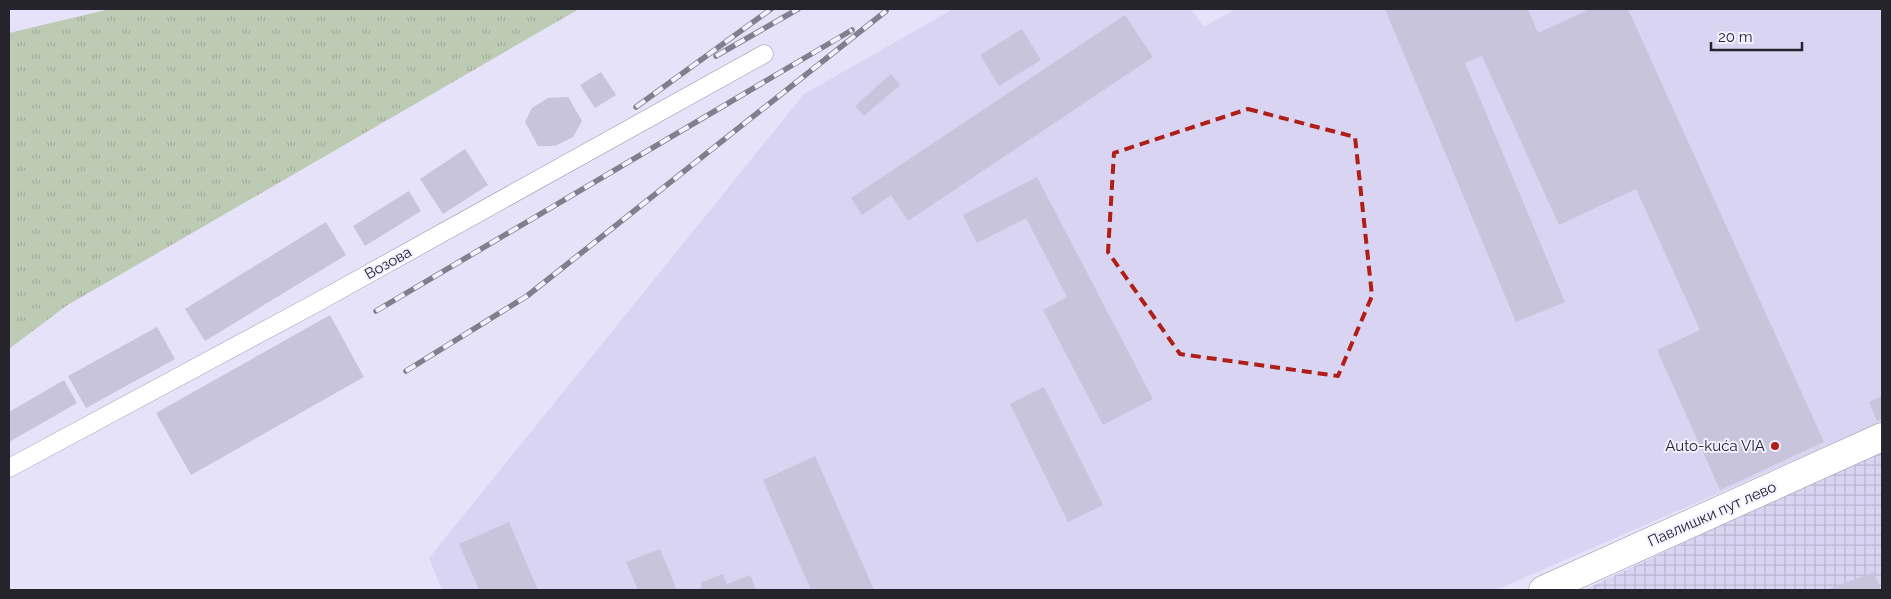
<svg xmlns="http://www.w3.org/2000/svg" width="1891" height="599" viewBox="0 0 1891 599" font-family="Raleway,sans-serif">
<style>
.built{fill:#dad4f3}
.industrial{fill:url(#industrial-grid)}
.grass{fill:url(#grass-tufts)}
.building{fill:#c8c4db}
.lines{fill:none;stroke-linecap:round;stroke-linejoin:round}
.service-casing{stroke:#9692a8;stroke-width:19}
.tertiary-casing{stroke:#9692a8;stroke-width:29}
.service{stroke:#fff;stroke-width:18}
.tertiary{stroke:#fff;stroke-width:28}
.rail-casing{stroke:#817e8e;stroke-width:5.5}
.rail{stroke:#f3f0ff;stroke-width:4;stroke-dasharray:11;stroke-linecap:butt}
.marked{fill:none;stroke:#af1f18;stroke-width:4;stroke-dasharray:10 6;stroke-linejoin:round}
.poi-dot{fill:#af1f18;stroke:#f3f0ff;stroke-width:2}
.labels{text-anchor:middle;stroke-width:4;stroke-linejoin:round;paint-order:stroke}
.street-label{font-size:15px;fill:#25232c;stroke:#f3f0ff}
.poi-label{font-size:15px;fill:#25232c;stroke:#f3f0ff;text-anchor:end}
</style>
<defs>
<pattern id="industrial-grid" width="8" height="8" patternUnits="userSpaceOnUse" patternTransform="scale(1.25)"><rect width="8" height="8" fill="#dad4f3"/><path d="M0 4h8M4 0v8" fill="none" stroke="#bbb6d0"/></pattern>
<pattern id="grass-tufts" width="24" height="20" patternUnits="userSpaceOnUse" patternTransform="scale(1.25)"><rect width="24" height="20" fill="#bdcbb4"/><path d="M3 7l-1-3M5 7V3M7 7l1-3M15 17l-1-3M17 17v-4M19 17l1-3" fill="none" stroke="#a2ae9b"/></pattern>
</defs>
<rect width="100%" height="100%" fill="#e6e2f9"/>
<path class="built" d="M953,9h238l13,18 31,-18h647v413l-386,168h-1054l-13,-32 375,-464z"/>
<path class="industrial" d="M1882,449v141h-298l272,-129z"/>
<path class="grass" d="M110,9h469l-513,297 -57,43v-316z"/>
<g class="building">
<path d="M1385,9h143l10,24 52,-24h38l196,433 -104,48 -63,-140 43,-20 -64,-141 -77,36 -77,-169 -17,7 100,239 -49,20z"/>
<path d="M1125,15l28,42 -245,164 -17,-26 -29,20 -11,-17z"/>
<path d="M1022,29l19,31 -42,26 -19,-31z"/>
<path d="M601,72l15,23 -21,13 -15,-23z"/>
<path d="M891,74l9,11 -36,31 -9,-10z"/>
<path d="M568,97l14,24 -9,16 -18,9h-17l-13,-24 7,-14 16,-10z"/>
<path d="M465,149l23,36 -45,29 -23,-35z"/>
<path d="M1037,177l116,222 -50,26 -60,-115 24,-13 -41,-79 -49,25 -14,-28z"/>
<path d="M409,191l12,20 -56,35 -12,-20z"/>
<path d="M326,222l20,33 -141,86 -20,-32z"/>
<path d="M330,315l34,62 -173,98 -35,-62z"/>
<path d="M157,327l18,32 -89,49 -18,-32z"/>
<path d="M64,380l13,23 -68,39v-30z"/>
<path d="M1044,387l59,118 -35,17 -58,-118z"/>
<path d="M1882,396v23l-5,2 -8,-19z"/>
<path d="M815,456l59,134h-63l-48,-110z"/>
<path d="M509,522l29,68h-59l-20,-46z"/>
<path d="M660,549l17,41h-39l-12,-28z"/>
<path d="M1874,572l7,18h-55z"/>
<path d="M723,574l4,10 23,-9 6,15h-56l2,-8z"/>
</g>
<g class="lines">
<defs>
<path id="service" d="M9,468l307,-165 448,-249"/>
<path id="tertiary" d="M1543,590l339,-153"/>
</defs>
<use href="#service" class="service-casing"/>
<use href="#tertiary" class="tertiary-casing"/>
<use href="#service" class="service"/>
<use href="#tertiary" class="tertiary"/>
<defs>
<g id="rail">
<path d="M716,56l82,-47"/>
<path d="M636,107l135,-98"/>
<path d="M376,311l476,-281"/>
<path d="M406,371l121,-75 359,-285"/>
</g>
</defs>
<use href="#rail" class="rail-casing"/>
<use href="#rail" class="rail"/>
</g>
<path class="marked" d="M1248,109l107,28 17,159 -34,80 -158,-22 -72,-102 6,-99z"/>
<circle class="poi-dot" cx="1775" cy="446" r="5"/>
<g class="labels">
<g class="street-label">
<text transform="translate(388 263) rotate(-29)" y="5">Возова</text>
<text transform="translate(1712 514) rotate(-24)" y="5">Павлишки пут лево</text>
</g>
<g class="poi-label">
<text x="1765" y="451">Auto-kuća VIA</text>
</g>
</g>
<rect width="1891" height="599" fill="none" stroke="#25232c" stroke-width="20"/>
<path d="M1711 42v8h91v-8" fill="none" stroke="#25232c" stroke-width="2.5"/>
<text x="1718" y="42" font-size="15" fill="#25232c" stroke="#f3f0ff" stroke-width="4" paint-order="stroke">20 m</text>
</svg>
